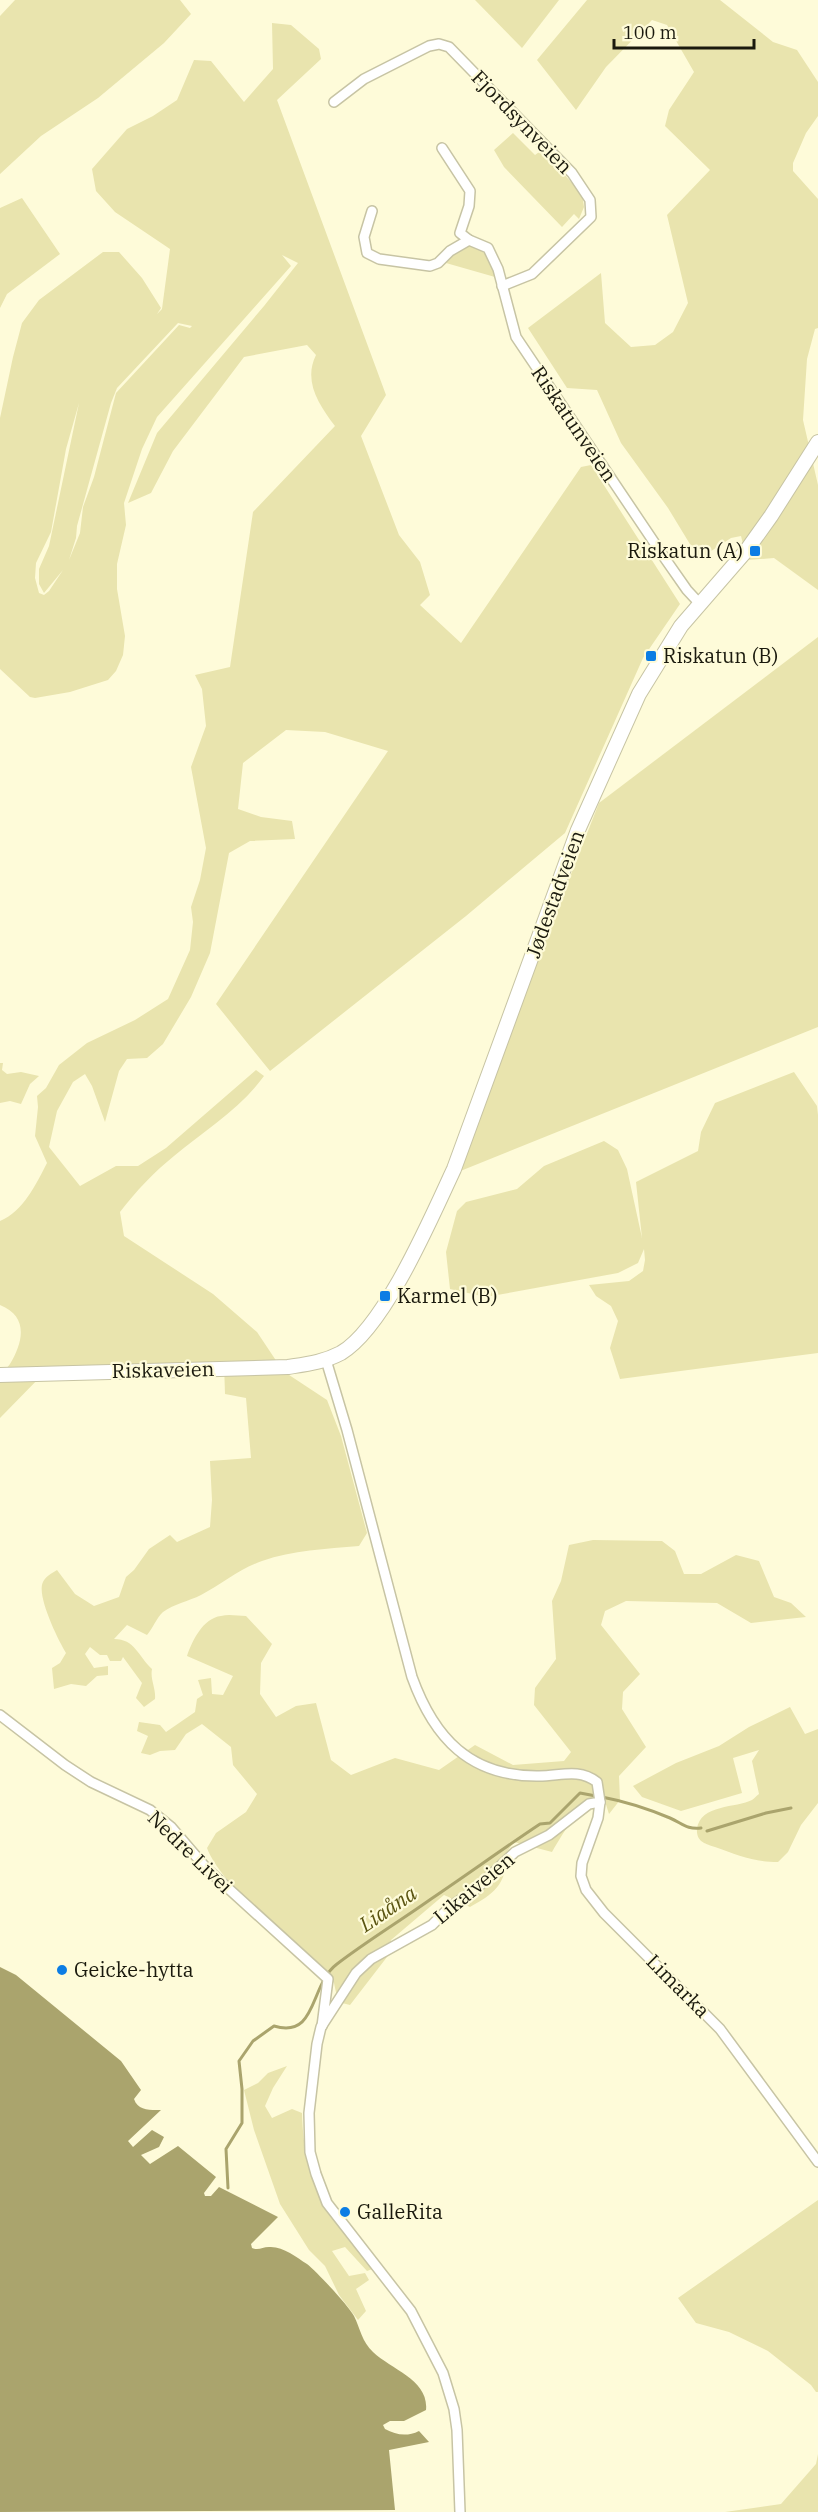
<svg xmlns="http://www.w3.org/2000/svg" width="818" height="2512" viewBox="0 0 818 2512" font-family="'IBM Plex Serif',serif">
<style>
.green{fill:#e9e4ae;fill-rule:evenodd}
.water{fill:#aaa46d}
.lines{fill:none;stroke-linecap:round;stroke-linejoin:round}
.stream{stroke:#aaa46d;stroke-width:3}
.minor-casing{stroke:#c7c4a4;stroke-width:12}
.secondary-casing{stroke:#c7c4a4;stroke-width:16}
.minor{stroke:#fff;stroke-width:9}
.secondary{stroke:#fff;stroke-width:14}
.poi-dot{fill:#0c7de4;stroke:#fefbd9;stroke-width:2}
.labels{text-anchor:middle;stroke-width:4.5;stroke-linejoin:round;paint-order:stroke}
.street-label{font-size:20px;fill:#1a190d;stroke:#fefbd9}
.poi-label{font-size:20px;fill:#1a190d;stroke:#fefbd9;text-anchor:start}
.water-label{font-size:21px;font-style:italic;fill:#5a5411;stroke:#fefbd9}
</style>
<rect width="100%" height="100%" fill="#fefbd9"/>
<g class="green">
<path d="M15,0h165l11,14 -27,29 -66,55 -57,38 -41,38v-158z"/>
<path d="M475,0h84l-37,48z"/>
<path d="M587,0h133l53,42 24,8 21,32v34l-12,17 -13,30v8l25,28v129l-3,1 -8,30 -4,61 15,65v105l-44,-32 -27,2 -6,-24 -10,2 -32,21 -31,-51 -47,-65 -24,-53 -30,-2 -39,-60 73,-55 4,50 26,24 24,-2 18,-13 15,-29 -21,-88 43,-45 -45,-44 4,-16 25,-38 -27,-47 -15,-5 -46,47 -30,43 -39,-50z"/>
<path d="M272,23l19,2 28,24 2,10 -44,41 109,295 -25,41 38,99 21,27 10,33 -10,10 41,38 120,-176 10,-2 89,139 -37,54 -78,175 -99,83 -196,155 -54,-67 172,-253 -63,-19 -39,-2 -43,33 -5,46 23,8 31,4 3,18 -45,2 -21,12 -19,100 -19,44 -28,47 -16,14 -20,1 -8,12 -14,51 -13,-36 -7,-12 -12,8 -16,29 -8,36 31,39 36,-20h22l28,-18 90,-78 8,6c-24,33 -59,54 -90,80 -20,16 -38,35 -54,56l4,24 89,58 44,38 26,39 44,29 14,36 26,97 -8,13c-33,3 -66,4 -97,15 -23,8 -40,23 -61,34 -12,6 -27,9 -38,17 -6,5 -10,16 -16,23l-20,-10 -13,14c21,0 24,17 38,30 -2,11 4,19 3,30l-11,8 -8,-9 6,-15 -19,-26 -2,4h-11l-3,-6h-7l-10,-8 -5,7 9,14 14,-2v9l-11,1 -11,10 -15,-2 -17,5 -2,-21 8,-5 6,-10c-8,-13 -30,-58 -23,-71 2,-5 9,-9 14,-12l18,24 19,12 25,-9 7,-20 8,-7 15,-21 21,-14 7,7 33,-15 2,-27 -2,-39 41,-3 -5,-60 -21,-4 -1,-31 -106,5 -35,-3 -38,7 -45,46c0,-12 0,-26 0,-38 1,-6 6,-11 10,-16 14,-23 18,-48 -10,-59v-84c23,-9 36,-37 47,-58l-12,-27 3,-29 -1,-11 9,-8 13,-23 28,-22 48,-23 33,-21 22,-49 3,-28 -2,-15 9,-27 6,-32 -15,-81 15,-41 -4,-37 -7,-14 35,-8 23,-155 82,-86c-16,-21 -32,-45 -19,-71l-9,-10 -63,12 -71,94 -22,42 -23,10 29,-70 107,-127 34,-43 -16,-8 9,11 -134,151 -15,32 -18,54 2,22 -9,39v25l8,47 -2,19 -7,16 -8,9 -38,12 -35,6 -5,-1 -30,-28v-251l13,-61 9,-34 17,-23 64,-48h16l23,26 19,30 -4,6 5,-5 8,-60 -55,-37 -19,-21 -4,-22 35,-40 26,-13 24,-16 17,-40 17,1 33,41 29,-33zM178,323l14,3 -2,2 -11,-3 -63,68 -22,84 -11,30 -3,26 -11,27 7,-22 1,-12 34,-123 6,-15zM79,403l-30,143 -10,23v15l5,9 19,-23 -14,21 -5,4 -5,-2 -4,-15 1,-15 15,-31 15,-83z"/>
<path d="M513,133l22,22 7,-5 40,44 2,13 -5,12 -5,-5 -12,13 -58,-60 -10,-17z"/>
<path d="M22,198l38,56 -53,40 -7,14v-100z"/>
<path d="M471,245l17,10 7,22 -49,-14 11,-14z"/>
<path d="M818,637v390l-365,147 146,-371z"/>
<path d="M0,1063h3l-1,7 5,4 14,-2 18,4 -9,8 -9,20 -11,-3 -10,2z"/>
<path d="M794,1072l23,34 1,9v238l-198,26 -10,-31 8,-27 -7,-15 -15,-10 -7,-11 40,-4 14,-10 2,-11 -1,-11 -6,14 -20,10 -132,24 -36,-8 -4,-37 11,-41 9,-9 51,-13 27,-23 60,-25 14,9 9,19 15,69 -6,-56 62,-31 3,-19 14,-29z"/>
<path d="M593,1540l69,1 13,10 9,23h17l35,-19 23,6 15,36 17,6 15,14 -55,6 -34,-20 -91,-2 -21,10 -4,14 39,49 -17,18 -1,17 24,38 -27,29 1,24 -11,14 -7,-22c-24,16 -36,36 -50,60l-38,-10 -8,11c2,29 -11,41 -36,54l-26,-12 -53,45 -4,17 -37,48 -12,-3 -4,-19 -8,-11c-32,-29 -105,-86 -119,-124l9,-15 30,-21 11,-18 -24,-29 -2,-18 -29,-23 -16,10 -11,16 -15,1 -10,4 -9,-2 7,-17 -11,-5 2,-9 21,3 6,7 29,-20 2,-13 6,-4 -5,-15 13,-2 1,16 11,1 10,-19 -46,-20c5,-15 16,-38 34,-40 8,-2 17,0 25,0l26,28 -11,19 -1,31 16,23 20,-11 20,-3 15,57 20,15 44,-17 44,12 36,-25 38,20 51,-4 7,-9 -37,-47 1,-17 21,-29 -4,-58 9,-20 8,-36z"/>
<path d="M790,1707l15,27 13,-5v74l-17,22 -13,27 -10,10c-24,0 -41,-7 -63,-15 -9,-3 -19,-5 -18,-18 3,-25 40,-21 55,-29 2,-1 5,-5 7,-6l-7,-33 7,-11 -26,8 9,35 -61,18 -39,-14 -9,-11 43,-23 43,-17 30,-19z"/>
<path d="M287,2066l-14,22 -8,18 7,12 20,-9 10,4c2,74 26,102 73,155l-8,3 -22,-24 -13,4 17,25 16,-3 4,7 -13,9 10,22 -8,9 -19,-25 -14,-29 -16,-16 -29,-46 -26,-74 -10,-40 14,-7 10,-10z"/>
<path d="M818,2200v192h-2l-5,-7 -43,-34 -39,-19 -33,-9 -18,-25z"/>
<path d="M818,2454v58h-93l56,-8 35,-40z"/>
</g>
<path class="water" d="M0,1967l16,8 105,86 20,29 -7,9c4,12 16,11 27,11l-33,31 5,6 19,-17 12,7 -5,10 -18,8 9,9 28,-18 38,31 -12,16 1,3h6l8,-9 59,30 -27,27 1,4c7,3 10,-1 17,-1 14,-1 27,10 38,17 9,7 41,41 47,52 6,12 8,26 19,36 19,18 56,28 53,58l-22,11h-14l-7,4 2,4c11,6 22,8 34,2l10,11 -40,8 6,60 -395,2z"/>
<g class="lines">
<g class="stream">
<path d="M602,1797c21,4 49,13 68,21 12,5 17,12 31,10"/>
<path d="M707,1831l59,-18 25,-5"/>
<path d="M228,2188l-2,-39 16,-26v-34l-3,-28 14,-20 21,-15c44,13 35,-41 63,-62 30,-23 63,-43 94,-65 37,-25 73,-51 109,-75l10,-1 30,-30 16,3"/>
</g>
<defs>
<g id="minor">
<path d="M334,102l30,-23 65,-33 10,-2 10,3 123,126 18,27 1,17 -59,57 -30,12"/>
<path d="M442,148l28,43 -1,15 -9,27 9,7"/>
<path d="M372,211l-8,26 3,16 12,6 51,7 8,-3 12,-12 19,-11 19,8 10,21 18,68 150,223 21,30 13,14"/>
<path d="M326,1360l21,70 65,247c22,61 58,100 127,99 22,0 39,-8 58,6l3,20 -11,2 -40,31 -34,17 -41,39 -23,15 -19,19 -61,34 -15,14 -35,54 -4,17 -8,69 1,39 6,22 11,29 84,108 32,62 11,36 3,21 3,82"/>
<path d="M0,1715l65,50 26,17 59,28 21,17 36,42 121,110 -6,47"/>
<path d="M600,1802l-2,16 -16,45 -1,13 5,14 18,23 116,116 98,133"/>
</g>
<path id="secondary" d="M0,1375l288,-8c19,-3 36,-5 53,-14 44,-26 91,-137 113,-184l124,-339 61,-136 42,-68 65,-75 25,-35 47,-74"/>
</defs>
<use href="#minor" class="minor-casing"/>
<use href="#secondary" class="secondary-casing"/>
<use href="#minor" class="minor"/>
<use href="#secondary" class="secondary"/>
</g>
<g class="poi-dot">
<rect x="749" y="545" width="12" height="12" rx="3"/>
<rect x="645" y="650" width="12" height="12" rx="3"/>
<rect x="379" y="1290" width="12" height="12" rx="3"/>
<circle cx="62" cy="1970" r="6"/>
<circle cx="345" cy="2212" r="6"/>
</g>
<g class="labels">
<g class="street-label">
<text transform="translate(522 122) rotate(46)" y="7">Fjordsynveien</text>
<text transform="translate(574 424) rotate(56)" y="7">Riskatunveien</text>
<text transform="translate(555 894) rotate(-70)" y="7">Jødestadveien</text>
<text transform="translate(163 1370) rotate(-1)" y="7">Riskaveien</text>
<text transform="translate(190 1852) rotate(44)" y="7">Nedre Livei</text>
<text transform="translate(474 1888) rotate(-40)" y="7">Likaiveien</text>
<text transform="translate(678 1986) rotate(45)" y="7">Limarka</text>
</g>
<g class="poi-label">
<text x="743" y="558" text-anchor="end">Riskatun (A)</text>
<text x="663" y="663">Riskatun (B)</text>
<text x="397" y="1303">Karmel (B)</text>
<text x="74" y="1977">Geicke-hytta</text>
<text x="357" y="2219">GalleRita</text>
</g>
<g class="water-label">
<text transform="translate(388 1909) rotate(-34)" y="7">Liaåna</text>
</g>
</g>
<path d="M614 39v9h140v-9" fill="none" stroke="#1a190d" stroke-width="3"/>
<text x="623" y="39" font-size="18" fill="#1a190d" stroke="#fefbd9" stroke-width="4.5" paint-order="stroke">100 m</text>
</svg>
